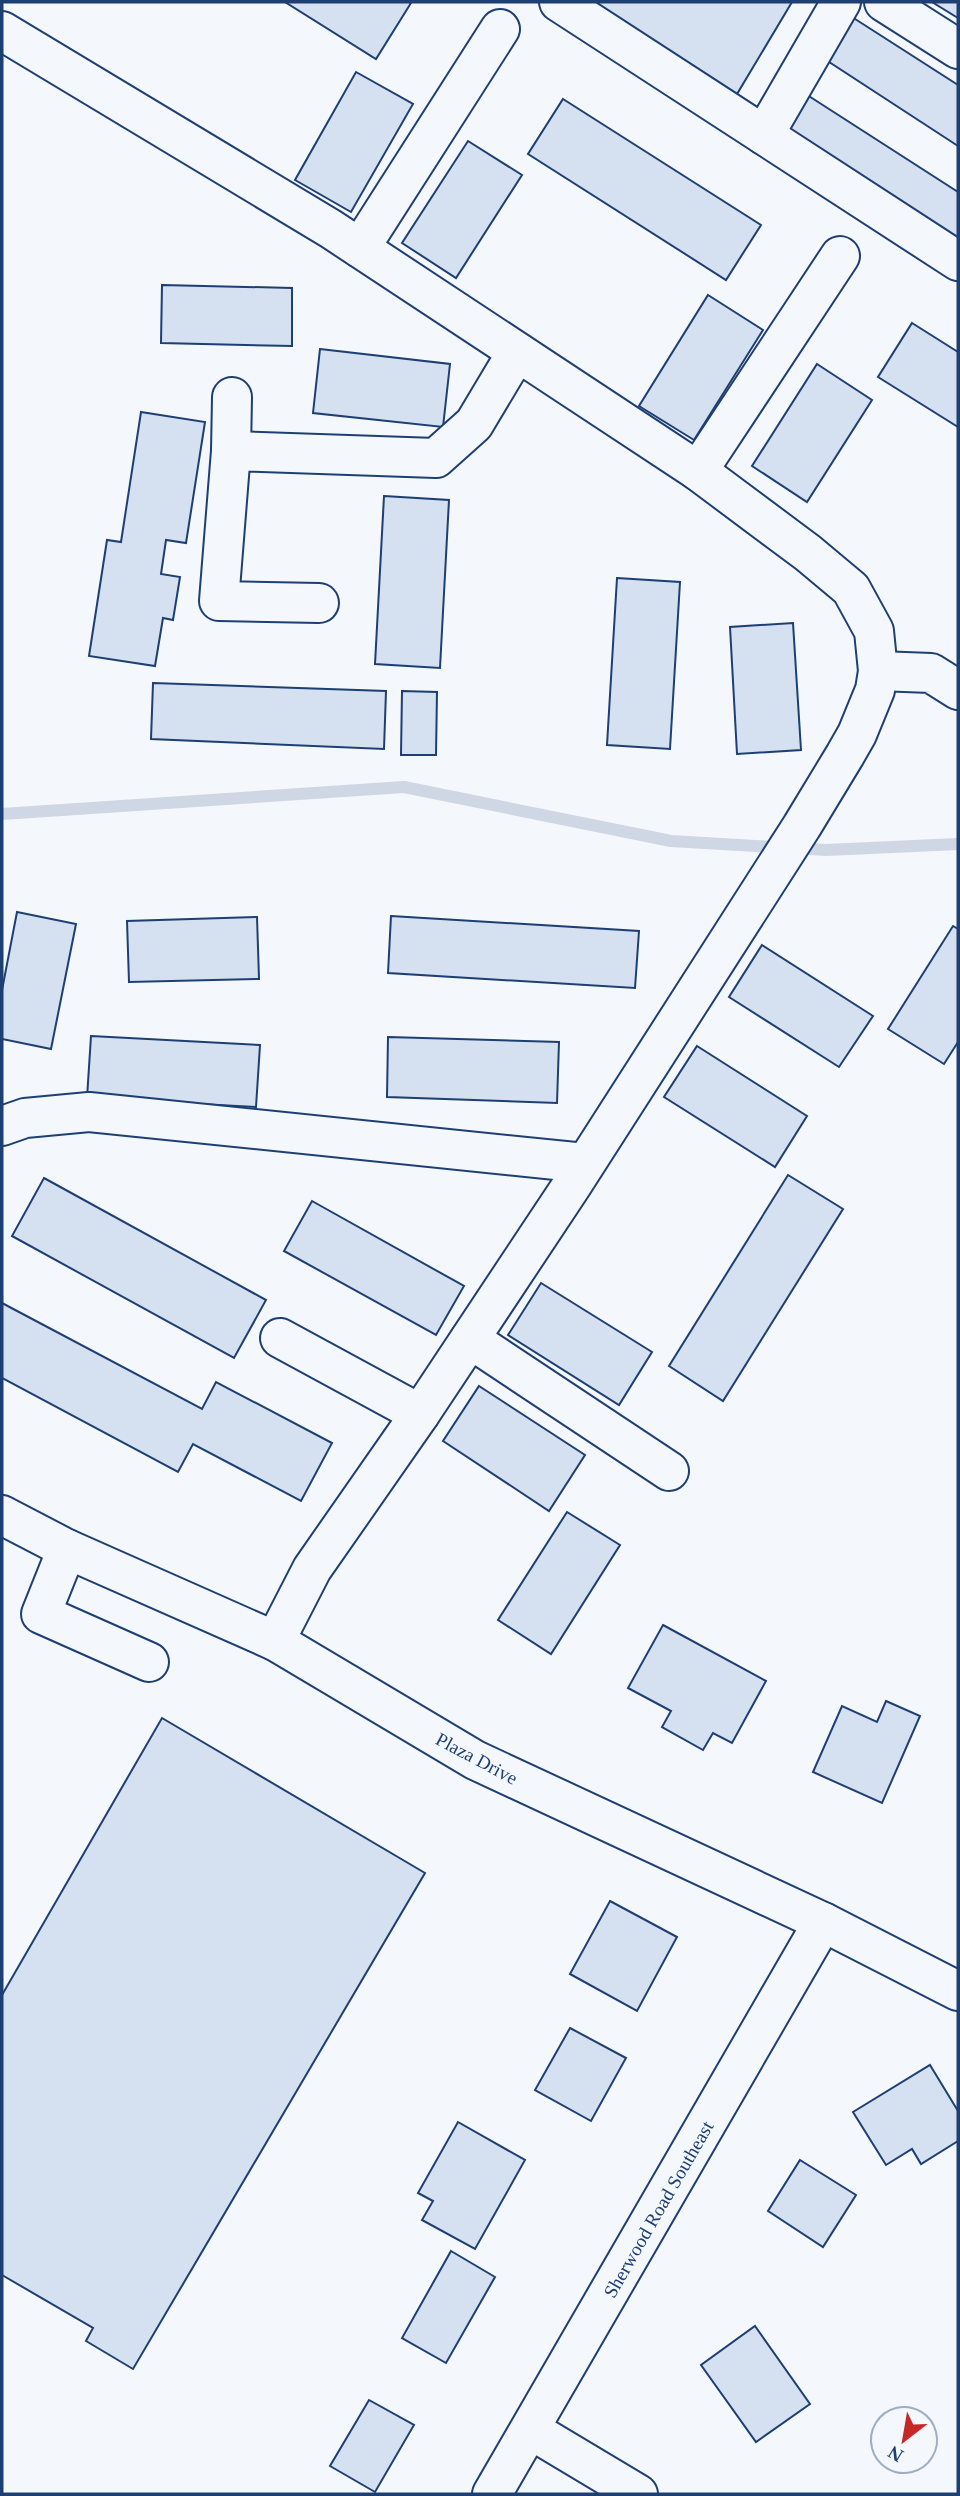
<svg xmlns="http://www.w3.org/2000/svg" width="960" height="2496" viewBox="0 0 960 2496" font-family="'Times New Roman',serif">
<style>
.lines{fill:none;stroke-linecap:round;stroke-linejoin:round}
.stream{stroke:#cfd7e4;stroke-width:12}
.building{fill:#d5e0f0;stroke:#1d3f73;stroke-width:2}
.minor-casing{stroke:#1d3f73;stroke-width:42}
.minor{stroke:#f4f7fb;stroke-width:38}
.labels{text-anchor:middle;stroke-width:5;stroke-linejoin:round;paint-order:stroke}
.street-label{font-size:19px;fill:#1d3f73;stroke:#f4f7fb}
</style>
<rect width="100%" height="100%" fill="#f4f7fb"/>
<g class="lines">
<path class="stream" d="M2,814l402,-27 267,54 155,9 132,-6"/>
</g>
<g class="building">
<path d="M285,2h124l2,1 -35,56z"/>
<path d="M593,2h199l-55,92z"/>
<path d="M932,2h26v16z"/>
<path d="M852,17l106,68v61l-135,-88z"/>
<path d="M356,72l57,32 -62,108 -56,-32z"/>
<path d="M801,91l157,101v54l-181,-116z"/>
<path d="M563,99l198,126 -35,55 -198,-126z"/>
<path d="M468,141l54,34 -66,103 -54,-35z"/>
<path d="M162,285l130,3v58l-131,-3z"/>
<path d="M708,295l55,35 -69,110 -55,-34z"/>
<path d="M912,323l46,29v75l-80,-50z"/>
<path d="M320,349l130,15 -7,63 -130,-14z"/>
<path d="M817,364l55,36 -65,102 -55,-36z"/>
<path d="M141,412l64,10 -19,121 -20,-3 -5,34 19,3 -7,43 -10,-2 -8,48 -66,-10 18,-116 14,2z"/>
<path d="M384,496l65,4 -9,168 -65,-4z"/>
<path d="M617,578l63,4 -10,167 -63,-4z"/>
<path d="M793,623l8,127 -64,4 -7,-127z"/>
<path d="M153,683l233,8 -2,58 -233,-10z"/>
<path d="M402,691l35,1 -1,63h-35z"/>
<path d="M17,912l59,12 -25,125 -49,-10v-49z"/>
<path d="M391,916l248,15 -4,57 -247,-15z"/>
<path d="M257,917l2,62 -130,3 -2,-61z"/>
<path d="M953,926l5,3v113l-14,22 -56,-35z"/>
<path d="M762,945l111,71 -34,51 -110,-70z"/>
<path d="M91,1036l169,9 -4,62 -169,-9z"/>
<path d="M388,1037l171,5 -2,61 -170,-6z"/>
<path d="M697,1046l110,70 -32,51 -111,-70z"/>
<path d="M788,1175l55,34 -120,192 -54,-35z"/>
<path d="M44,1178l222,122 -32,58 -222,-122z"/>
<path d="M312,1201l152,85 -28,49 -152,-84z"/>
<path d="M541,1283l111,69 -33,53 -111,-70z"/>
<path d="M2,1303l200,106 14,-27 116,61 -31,58 -108,-57 -15,28 -176,-94z"/>
<path d="M479,1386l106,69 -36,56 -106,-70z"/>
<path d="M567,1512l53,33 -69,109 -53,-34z"/>
<path d="M663,1625l103,56 -34,62 -19,-10 -10,17 -41,-23 9,-16 -43,-23z"/>
<path d="M886,1701l34,15 -38,87 -69,-31 29,-66 35,16z"/>
<path d="M162,1718l263,155 -292,496 -47,-28 7,-13 -91,-53v-280z"/>
<path d="M610,1901l67,36 -40,74 -67,-37z"/>
<path d="M570,2028l56,30 -35,63 -56,-31z"/>
<path d="M930,2065l28,46v30l-37,23 -9,-15 -26,16 -33,-53z"/>
<path d="M458,2122l67,38 -50,89 -53,-29 11,-19 -15,-8z"/>
<path d="M800,2160l56,35 -33,52 -55,-36z"/>
<path d="M451,2251l44,26 -49,86 -44,-25z"/>
<path d="M755,2326l55,78 -54,38 -55,-77z"/>
<path d="M369,2400l45,25 -39,67 -45,-26z"/>
</g>
<g class="lines">
<defs>
<g id="minor">
<path d="M559,2l399,259"/>
<path d="M884,2l74,47"/>
<path d="M2,31l329,198 367,242 110,82 43,36 23,42 4,40 -3,19 -18,44 -12,21 -43,71 -230,359 -152,229 -108,155 -37,72"/>
<path d="M764,135l77,-133"/>
<path d="M360,248l140,-219"/>
<path d="M231,451l1,-54"/>
<path d="M698,471l142,-215"/>
<path d="M319,603l-100,-2 12,-150 205,7 38,-34 43,-72"/>
<path d="M878,671l53,2 27,17"/>
<path d="M2,1126l23,-8 64,-6 496,51"/>
<path d="M280,1338l140,76"/>
<path d="M470,1339l199,132"/>
<path d="M2,1515l65,34 208,92 200,119 348,162 135,69"/>
<path d="M67,1549l-26,65 108,48"/>
<path d="M531,2430l107,64"/>
<path d="M492,2494l331,-572"/>
</g>
</defs>
<use href="#minor" class="minor-casing"/>
<use href="#minor" class="minor"/>
</g>
<g class="labels">
<g class="street-label">
<text transform="translate(477 1758) rotate(28)" y="7">Plaza Drive</text>
<text transform="translate(658 2209) rotate(-60)" y="7">Sherwood Road Southeast</text>
</g>
</g>
<rect width="960" height="2496" fill="none" stroke="#1d3f73" stroke-width="7"/>
<g transform="translate(904 2440) rotate(211)"><circle r="33" fill="#f4f7fb" stroke="#9eadc5" stroke-width="2"/>
<path d="M0-5L12 26L0 18L-12 26Z" fill="#c62828"/>
<text y="-10" font-size="19" font-weight="bold" text-anchor="middle" fill="#1d3f73">N</text>
</g>
</svg>
